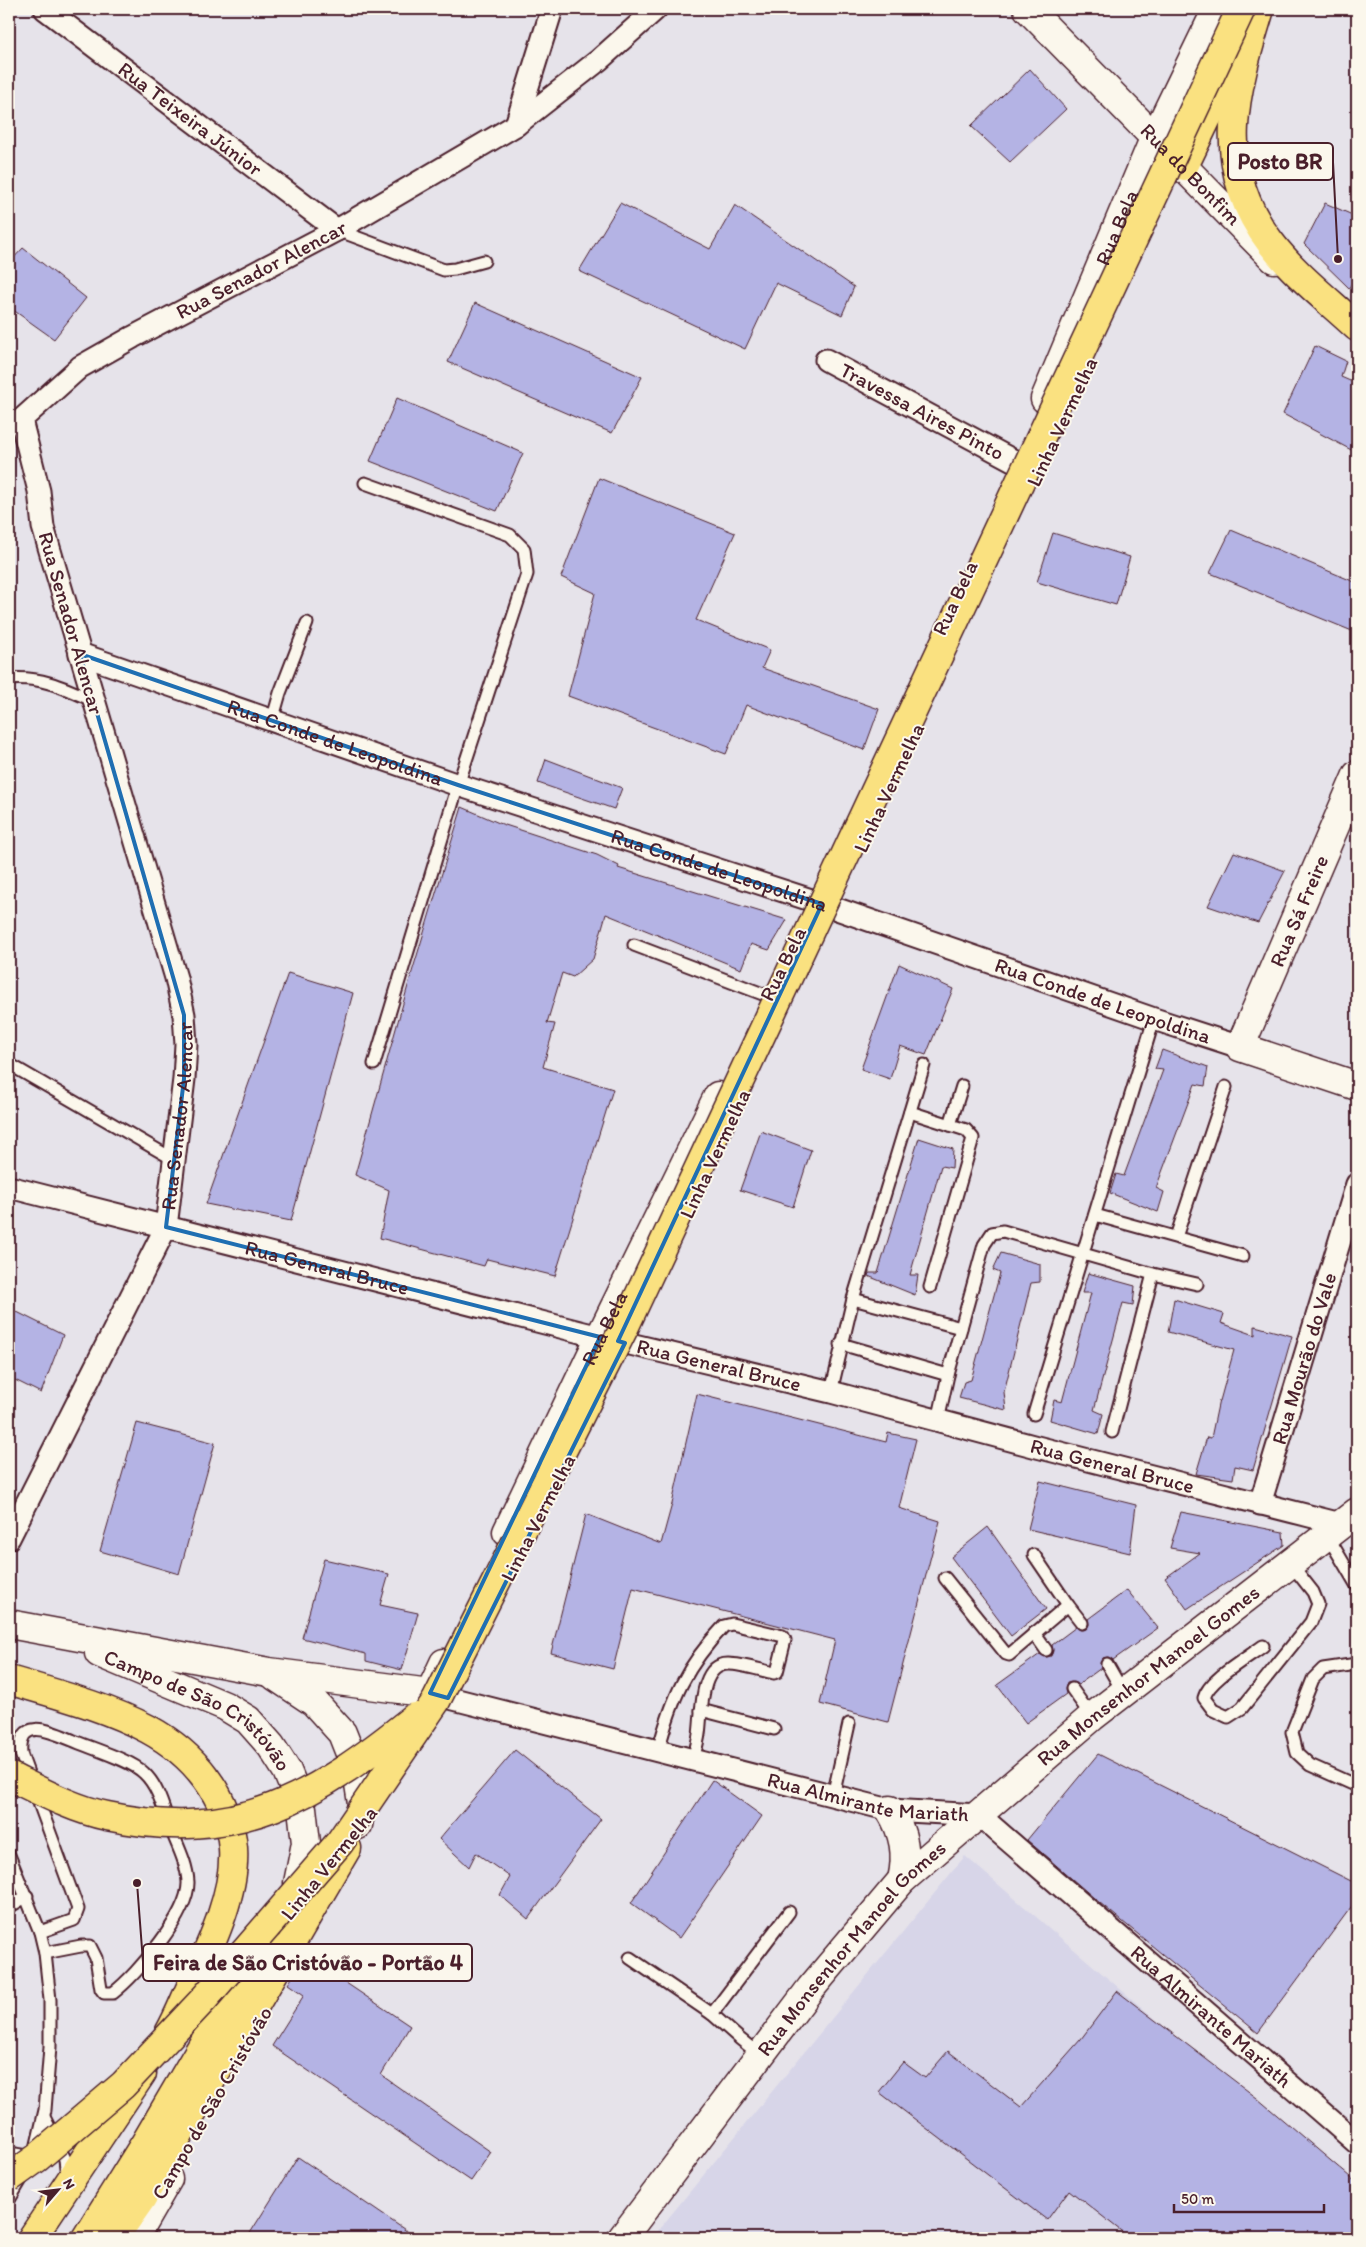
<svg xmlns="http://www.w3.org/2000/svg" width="1366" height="2247" viewBox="0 0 1366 2247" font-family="Itim,sans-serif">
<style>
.built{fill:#d7d5e8}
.building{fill:#b4b3e4;stroke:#4a1f2b}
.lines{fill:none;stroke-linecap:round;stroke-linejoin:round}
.service-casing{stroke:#4a1f2b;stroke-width:15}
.minor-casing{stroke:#4a1f2b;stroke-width:25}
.tertiary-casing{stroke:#4a1f2b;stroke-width:31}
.secondary-casing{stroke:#4a1f2b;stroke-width:31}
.primary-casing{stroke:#4a1f2b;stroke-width:31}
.motorway-casing{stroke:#4a1f2b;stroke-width:31}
.service{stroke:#fbf7ec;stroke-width:11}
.minor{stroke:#fbf7ec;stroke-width:21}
.tertiary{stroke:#fbf7ec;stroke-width:28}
.secondary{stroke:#fbf7ec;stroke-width:28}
.primary{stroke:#fae180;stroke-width:28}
.motorway{stroke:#fae180;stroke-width:28}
.motorway-bridge-casing{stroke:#4a1f2b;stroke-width:31;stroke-linecap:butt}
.motorway-bridge{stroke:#fae180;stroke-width:28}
.marked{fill:none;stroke:#1f6fb2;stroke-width:4;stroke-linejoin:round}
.labels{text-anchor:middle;stroke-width:4;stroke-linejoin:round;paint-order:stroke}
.street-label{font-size:21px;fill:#4a1f2b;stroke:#fbf7ec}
.leader{fill:none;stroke:#4a1f2b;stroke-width:2}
.callout-dot{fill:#4a1f2b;stroke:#fbf7ec;stroke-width:2}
.callout{fill:#fbf7ec;stroke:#4a1f2b;stroke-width:2}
.callout-label{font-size:22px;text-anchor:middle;font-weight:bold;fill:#4a1f2b}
</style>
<rect width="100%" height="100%" fill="#e6e3ea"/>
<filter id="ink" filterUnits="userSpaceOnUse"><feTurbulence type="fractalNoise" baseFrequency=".02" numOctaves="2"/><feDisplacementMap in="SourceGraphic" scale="10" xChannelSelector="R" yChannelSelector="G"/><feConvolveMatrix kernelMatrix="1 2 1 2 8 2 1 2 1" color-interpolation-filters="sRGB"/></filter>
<g filter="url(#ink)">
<path class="built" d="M965,1856l392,336v46h-705z"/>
<g class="building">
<path d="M1030,69l36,40 -56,53 -39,-36z"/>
<path d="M620,203l90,46 25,-44 119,82 -12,28 -66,-32 -31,66 -166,-78z"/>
<path d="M1325,203l32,14v56l-8,15 -45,-44z"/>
<path d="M23,248l63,50 -32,41 -45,-32v-44z"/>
<path d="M475,303l167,74 -30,56 -164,-71z"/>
<path d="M1315,346l31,15 -5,16 16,7v69l-74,-39z"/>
<path d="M397,398l126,55 -26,58 -127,-50z"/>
<path d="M599,478l136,55 -39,87 74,30 -8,18 117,41 -15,41 -118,-45 -20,49 -158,-58 27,-103 -34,-16z"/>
<path d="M1231,530l126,53v50l-147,-60z"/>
<path d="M1053,533l77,24 -14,48 -79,-23z"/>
<path d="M546,759l76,29 -8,21 -76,-26z"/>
<path d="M462,807l37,16 98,32 22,11 -1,2 169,52 -18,30 -18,-6 -10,25 -135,-55 -13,45 -20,18 -11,-4 -15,50 8,1 -12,43 70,22 -58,187 -68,-17 -3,7 -104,-28 9,-48 -34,-15 54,-193z"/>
<path d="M1234,852l51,19 -27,52 -50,-17z"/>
<path d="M899,964l54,25 -27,66 -26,-9 -10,33 -29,-10z"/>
<path d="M288,973l65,20 -62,228 -85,-17z"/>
<path d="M1162,1050l46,17 -3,19 -10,-2 -39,104 8,4 -6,20 -48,-19 6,-19 8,2 39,-106 -8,-1z"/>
<path d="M761,1131l50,19 -18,57 -53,-17z"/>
<path d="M919,1138l34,11 -1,19 -11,-2 -31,109h8l-3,20 -47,-19 1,-3h9z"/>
<path d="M1001,1253l39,11v18l-9,1 -27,109 2,18 -47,-12 5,-16 7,-2 29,-107 -7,-3z"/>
<path d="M1088,1273l47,13 -2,19 -10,-2 -29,107 9,4 -5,20 -48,-14 4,-20 8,2 29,-109h-9z"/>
<path d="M1174,1299l50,15 -3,9 34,12v-9l37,10 -39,134 -18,-4 -2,13 -37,-5 11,-37 4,1 8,-38 1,1 14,-51 -66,-18z"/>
<path d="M9,1308l54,27 -22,58 -32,-16z"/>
<path d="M697,1394l189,48 2,-9 28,6 -17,69 41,13 -52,201 -68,-18 15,-64 -202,-52 -20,81 -62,-16 35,-139 75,30 11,-40z"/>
<path d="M137,1423l78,20 -36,131 -79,-23z"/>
<path d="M1040,1481l96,24 -6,48 -102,-24z"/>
<path d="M1181,1512l102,20 1,13 -97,64 -22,-31 35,-25 -30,-5z"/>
<path d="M988,1527l58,82 -35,27 -60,-79z"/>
<path d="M324,1559l65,15 -9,31 38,8 -16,57 -36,-9v-7l-64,-16z"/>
<path d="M1127,1590l31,38 -45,32 -5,-3 -5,1 -3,5 1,5 -23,17 -6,-3 -5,1 -2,6 1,5 -40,29 -29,-38 43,-31 6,3 5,-1 2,-6 -1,-5 24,-18 4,3 6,-1 3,-4 -1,-6z"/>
<path d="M515,1750l86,69 -73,100 -28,-24 10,-18 -34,-24 -7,14 -30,-28z"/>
<path d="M1098,1754l259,130v15l-99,134 -164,-135 -67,-58z"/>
<path d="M712,1780l50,36 -83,122 -48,-35z"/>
<path d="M306,1956l104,70 -29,49 110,77 -20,29 -199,-135 32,-51 -16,-11z"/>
<path d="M1117,1991l140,107 100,85v55h-227l-61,-48 -22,30 -168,-128 24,-30 22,16 23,-27 73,56 60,-68z"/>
<path d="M298,2157l119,81h-170z"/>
</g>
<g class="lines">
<defs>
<g id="service">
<path d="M337,230l107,40 11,-1 29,-8"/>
<path d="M365,483l145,52 14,14 3,25 -69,211 -84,279"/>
<path d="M9,679c32,-3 56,9 85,22"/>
<path d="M272,721l8,-28 27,-70"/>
<path d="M634,945l134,51"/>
<path d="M9,1064l164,95"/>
<path d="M910,1112l56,18 7,8 -43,149"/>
<path d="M950,1125l12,-39"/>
<path d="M1095,1215l148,41"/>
<path d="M1176,1237l50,-150"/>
<path d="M853,1299l108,29"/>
<path d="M841,1344l107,31"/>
<path d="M831,1392l22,-93 71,-234"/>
<path d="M1034,1414l120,-395"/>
<path d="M938,1421l10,-46 36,-130 8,-12 11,-2 150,43 44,10"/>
<path d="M1112,1432l41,-158"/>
<path d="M1327,1535l30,51"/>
<path d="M1034,1555l34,50"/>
<path d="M945,1578l61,76 3,1 59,-50 14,18"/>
<path d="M1034,1633l12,17"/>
<path d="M1263,1646c-16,12 -55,34 -59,52l9,12 15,7 14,-9 69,-86 7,-18 -5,-12 -22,-28"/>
<path d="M1107,1664l16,28"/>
<path d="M1357,1664l-34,5 -10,10 -21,53 5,21 13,12 47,21"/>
<path d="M1072,1689l20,28"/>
<path d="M701,1710l73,19"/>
<path d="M658,1751c14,-53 28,-85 66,-125l8,-2 51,12 2,4 -8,32 -3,1c-14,-3 -32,-9 -46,-9 -29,0 -26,51 -29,70 -1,8 -4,17 -6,26"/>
<path d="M833,1796l16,-72"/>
<path d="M9,1855l31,77 5,21 5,47v47l-5,63 -10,43"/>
<path d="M9,1907l18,-11"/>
<path d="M40,1932l34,-12 4,-11 -57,-155c-3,-38 29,-23 51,-14 18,8 59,20 72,33 14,13 19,34 25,51 7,19 18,38 19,58 1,31 -50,92 -75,111h-9l-3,-4 -5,-31 -6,-12h-9l-36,7"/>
<path d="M630,1958l82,56 28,25 20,16"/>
<path d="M712,2014l77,-102"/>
<path d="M44,2117l21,42 2,18"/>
<path d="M9,2153l25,4"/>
<path d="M9,2200l13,-22"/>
</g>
<g id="minor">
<path id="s1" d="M45,9l292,221"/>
<path d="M516,125l36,-116"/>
<path id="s2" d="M826,360l192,103"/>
<path id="s3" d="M21,420l59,-53 53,-30 204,-107 179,-105 83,-65 57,-51"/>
<path id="s4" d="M80,654l378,131 356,116 340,118 86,28"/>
<path id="s5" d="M9,1187l575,146 247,59 206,55 304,77"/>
<path id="s6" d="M1260,1504l97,-320"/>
<path id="s7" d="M9,1538l157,-311 18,-148 2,-35 -2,-29 -8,-37 -133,-451 -4,-36 -18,-71"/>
<path id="s8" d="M430,1693l460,117 89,5 378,328"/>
</g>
<g id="tertiary">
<path id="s9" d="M1028,9l246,250"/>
<path id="s10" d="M1045,399l109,-260 63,-130"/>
<path id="s11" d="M507,1532l93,-195 118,-241"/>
<path d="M9,1624l260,48 161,21 14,-30"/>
<path id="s12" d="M99,1653l126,53 23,14 23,26 16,25 15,37 4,35 -8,40"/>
<path d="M275,1676l39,26 28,31 15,38 5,32 -4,22"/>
<path d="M890,1810c14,23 18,44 12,70"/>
<path d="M134,2238l34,-59"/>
<path id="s13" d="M622,2238l189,-250 91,-108 190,-163 265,-205"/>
</g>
<path id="secondary" d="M1357,775l-117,272 117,39"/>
<g id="primary">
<path d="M9,1680c47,14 95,26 139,49 46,25 80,66 85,119 3,42 -20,93 -38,130 -9,18 -16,38 -26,55"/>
<path d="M32,2238l110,-165"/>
</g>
<g id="motorway">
<path d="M1260,9c-25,82 -48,157 10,233 24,32 58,58 87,85"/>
<path d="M1184,166l48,-100"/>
<path d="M86,2238l58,-93 121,-206"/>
<path d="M114,2238l28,-40 205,-350"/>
</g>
</defs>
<use href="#service" class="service-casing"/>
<use href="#minor" class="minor-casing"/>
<use href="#tertiary" class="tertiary-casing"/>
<use href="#secondary" class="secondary-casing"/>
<use href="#primary" class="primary-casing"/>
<use href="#motorway" class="motorway-casing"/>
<use href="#service" class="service"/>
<use href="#minor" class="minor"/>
<use href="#tertiary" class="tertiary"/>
<use href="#secondary" class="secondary"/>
<use href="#primary" class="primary"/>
<use href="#motorway" class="motorway"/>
<defs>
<g id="motorway-bridge">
<path d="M9,1776c31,15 64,33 98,40 132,28 209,-19 308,-99"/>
<path d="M9,2178l28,-20 86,-73 80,-85 137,-158 96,-141 188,-373 617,-1319"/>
</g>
</defs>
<use href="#motorway-bridge" class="motorway-bridge-casing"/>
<use href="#motorway-bridge" class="motorway-bridge"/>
</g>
</g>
<path class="marked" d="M80,654l378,131 364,119 -204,437 7,2 -177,355 -18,-5 170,-356 -434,-110 18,-148v-64z"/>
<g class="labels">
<g class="street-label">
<text dy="7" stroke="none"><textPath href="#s1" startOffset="182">Rua Teixeira Júnior</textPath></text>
<text dy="7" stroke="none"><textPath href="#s9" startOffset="232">Rua do Bonfim</textPath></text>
<text dy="7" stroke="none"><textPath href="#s10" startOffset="186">Rua Bela</textPath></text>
<text dy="7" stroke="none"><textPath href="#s3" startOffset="285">Rua Senador Alencar</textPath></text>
<text dy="7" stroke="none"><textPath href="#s2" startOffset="109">Travessa Aires Pinto</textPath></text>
<text transform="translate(1062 422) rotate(-65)" y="7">Linha Vermelha</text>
<text transform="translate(955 598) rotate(-65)" y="7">Rua Bela</text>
<text transform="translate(71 623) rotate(74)" y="7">Rua Senador Alencar</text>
<text dy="7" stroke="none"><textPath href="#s4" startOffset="270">Rua Conde de Leopoldina</textPath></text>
<text transform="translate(889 788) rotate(-65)" y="7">Linha Vermelha</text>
<text dy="7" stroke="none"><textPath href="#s4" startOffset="675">Rua Conde de Leopoldina</textPath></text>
<text transform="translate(1299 911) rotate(-67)" y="7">Rua Sá Freire</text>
<text transform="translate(783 964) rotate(-64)" y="7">Rua Bela</text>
<text dy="7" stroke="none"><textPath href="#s4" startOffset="1080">Rua Conde de Leopoldina</textPath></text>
<text dy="7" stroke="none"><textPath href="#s7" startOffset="460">Rua Senador Alencar</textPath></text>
<text transform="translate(715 1154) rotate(-65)" y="7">Linha Vermelha</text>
<text dy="7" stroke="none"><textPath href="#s5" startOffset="328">Rua General Bruce</textPath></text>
<text dy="7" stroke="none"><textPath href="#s11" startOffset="226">Rua Bela</textPath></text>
<text dy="7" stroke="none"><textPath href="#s6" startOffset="152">Rua Mourão do Vale</textPath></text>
<text dy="7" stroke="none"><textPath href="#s5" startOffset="732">Rua General Bruce</textPath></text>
<text dy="7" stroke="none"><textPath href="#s5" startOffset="1138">Rua General Bruce</textPath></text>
<text transform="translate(538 1518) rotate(-63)" y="7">Linha Vermelha</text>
<text dy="7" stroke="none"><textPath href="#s13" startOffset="775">Rua Monsenhor Manoel Gomes</textPath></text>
<text dy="7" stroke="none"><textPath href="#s12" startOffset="116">Campo de São Cristóvão</textPath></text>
<text dy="7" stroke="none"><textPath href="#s8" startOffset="451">Rua Almirante Mariath</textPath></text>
<text transform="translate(329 1863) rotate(-51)" y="7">Linha Vermelha</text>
<text dy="7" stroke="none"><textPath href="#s13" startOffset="370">Rua Monsenhor Manoel Gomes</textPath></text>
<text dy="7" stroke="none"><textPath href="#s8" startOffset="871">Rua Almirante Mariath</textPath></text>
<text transform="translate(212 2103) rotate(-60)" y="7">Campo de São Cristóvão</text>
</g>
</g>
<path class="leader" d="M1338 259L1333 162M137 1883L143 1962"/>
<g class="callout-dot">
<circle cx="1338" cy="259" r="5"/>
<circle cx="137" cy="1883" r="5"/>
</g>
<g class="callout">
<rect x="1228" y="143" width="105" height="37" rx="5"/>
<rect x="143" y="1944" width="329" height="37" rx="5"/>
</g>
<g class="callout-label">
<text x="1280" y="169">Posto BR</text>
<text x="308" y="1970">Feira de São Cristóvão - Portão 4</text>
</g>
<rect width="1366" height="2247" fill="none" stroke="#fbf7ec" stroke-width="30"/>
<rect x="15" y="15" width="1336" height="2217" fill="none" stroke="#4a1f2b" stroke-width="2" filter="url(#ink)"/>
<g transform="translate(58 2190) rotate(62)" stroke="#fbf7ec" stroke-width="4" paint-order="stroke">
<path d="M0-4L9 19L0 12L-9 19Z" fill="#4a1f2b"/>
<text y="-8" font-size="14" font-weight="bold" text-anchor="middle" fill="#4a1f2b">N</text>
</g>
<path d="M1174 2204v8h150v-8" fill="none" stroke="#4a1f2b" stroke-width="2.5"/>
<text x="1181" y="2204" font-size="15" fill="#4a1f2b" stroke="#fbf7ec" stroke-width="4" paint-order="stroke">50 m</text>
</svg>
